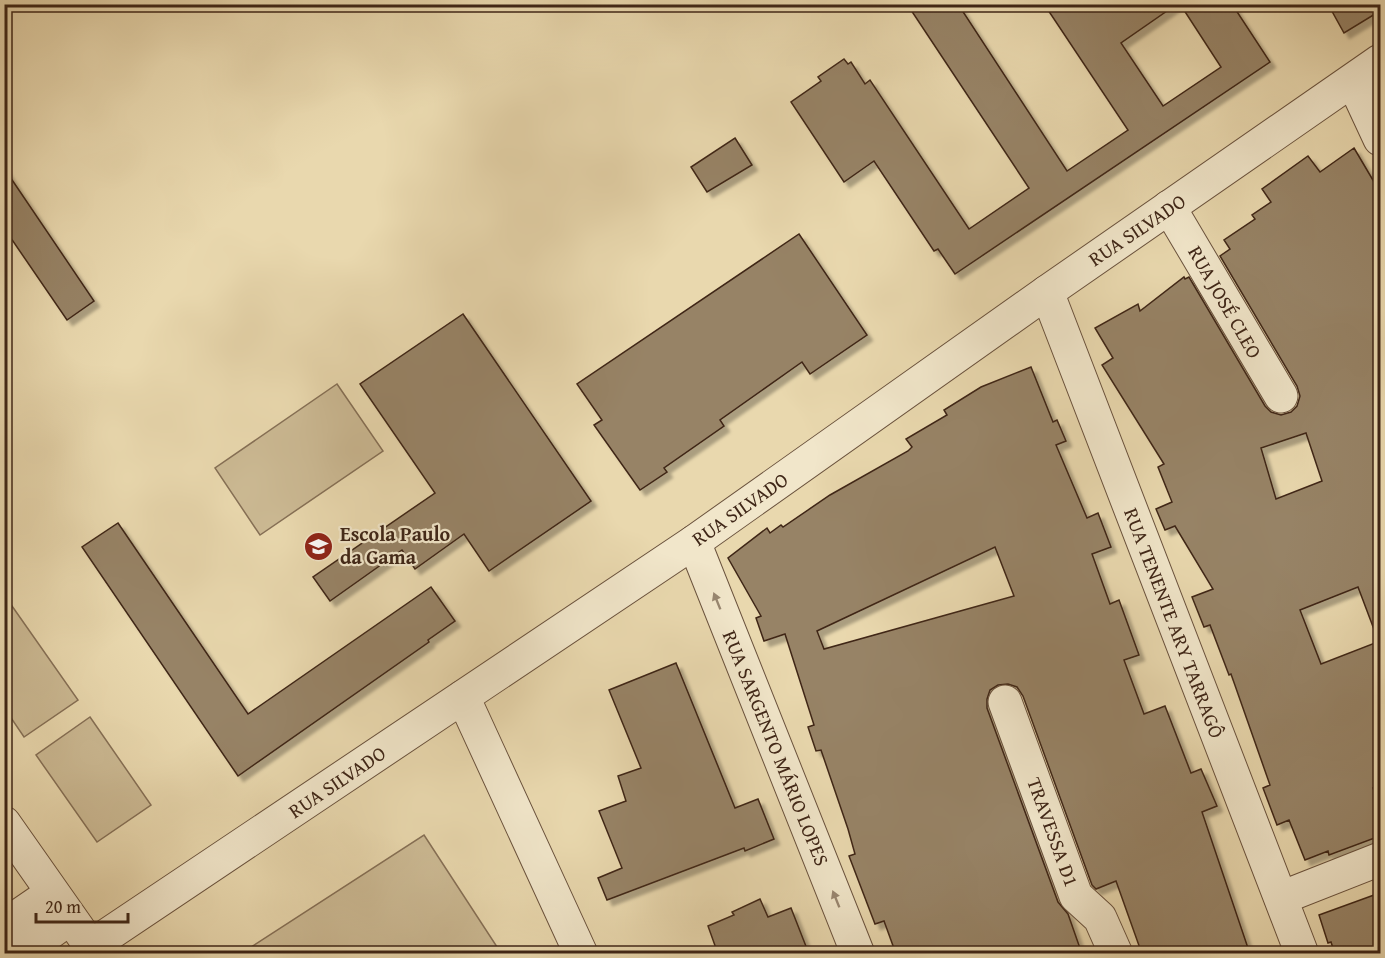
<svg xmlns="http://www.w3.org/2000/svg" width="1385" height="958" viewBox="0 0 1385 958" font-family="'Gentium Book Plus',serif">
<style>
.green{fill:#ccba94;stroke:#867056;stroke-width:1.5}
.building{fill:#978366;stroke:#3f2617;stroke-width:1.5;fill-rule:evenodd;filter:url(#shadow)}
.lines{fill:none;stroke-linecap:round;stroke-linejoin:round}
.minor-casing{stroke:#6a523d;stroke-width:35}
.minor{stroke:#f1e6ca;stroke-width:33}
.oneway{fill:#988670}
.labels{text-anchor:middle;stroke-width:4.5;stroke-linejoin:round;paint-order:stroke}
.street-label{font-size:20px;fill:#3f2617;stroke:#f1e6ca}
.poi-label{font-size:20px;font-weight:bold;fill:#3f2617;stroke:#f1e6ca;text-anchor:start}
</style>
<defs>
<filter id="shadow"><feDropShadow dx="5.5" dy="5.5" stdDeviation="1.5" flood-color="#0004"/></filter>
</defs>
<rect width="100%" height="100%" fill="#e9d8ae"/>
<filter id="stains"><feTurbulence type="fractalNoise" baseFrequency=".00333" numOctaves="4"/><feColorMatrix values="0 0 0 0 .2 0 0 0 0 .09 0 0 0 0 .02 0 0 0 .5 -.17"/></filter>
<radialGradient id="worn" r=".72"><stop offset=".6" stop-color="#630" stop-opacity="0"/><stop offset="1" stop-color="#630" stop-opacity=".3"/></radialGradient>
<g class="green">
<path d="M337,384l46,67 -123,84 -45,-67z"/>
<path d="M12,606l66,94 -54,37 -19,-28v-98z"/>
<path d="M90,717l61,88 -54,37 -61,-87z"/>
<path d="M424,835l77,118h-259z"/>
</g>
<g class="building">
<path d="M907,4h51l109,167 61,-41 -84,-126h133l-56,39 42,63 58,-39 -41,-63h52l38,58 -315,212 -17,-25 -4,2 -60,-90 -30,21 -53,-80 30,-21 -3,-4 26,-18 4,5 3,-2 14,22 5,-4 99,149 60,-41z"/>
<path d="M1328,4h52v7l-36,22z"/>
<path d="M735,138l17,27 -45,27 -16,-25z"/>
<path d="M1354,148l26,44v447l-2,1 -20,-53 -58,23 21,54 59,-23v144l-7,3 7,19v29l-51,19 -1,-4 -23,9 -16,-40 -12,5 -14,-37 7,-3 -39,-111 -2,1 -19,-50 -6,2 -12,-30 21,-8 -38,-63 -10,4 -9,-21 16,-7 -14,-35 6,-3 -62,-99 11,-7 -18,-30 43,-24 2,7 44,-34 1,2 4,-2 76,129 6,6 10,3 10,-3 6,-6 3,-10 -3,-10 -77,-130 10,-7 -6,-9 31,-21 -3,-4 19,-13 -9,-13 46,-33 12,16zM1306,433l16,48 -46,18 -15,-51z"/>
<path d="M4,168l90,133 -27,19 -63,-92z"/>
<path d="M799,234l68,101 -57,39 -8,-12 -82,58 4,6 -60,42 3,4 -27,18 -46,-65 8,-5 -25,-36z"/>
<path d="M463,314l128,187 -102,70 -25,-37 -49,35 -13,-19 -72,51 -17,-24 122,-84 -75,-109z"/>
<path d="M1031,367l22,55 4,-2 9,21 -10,4 31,73 11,-5 13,34 -19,7 18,50 9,-4 20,55 -15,5 20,54 21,-8 26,67 10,-4 16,37 -15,6 48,142h-108l-26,-73 -20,8 -4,-4 -69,-189 -6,-9 -9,-3 -10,1 -8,5 -3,9v9l71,194 10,12 14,40h-186l-12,-33 -9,3 -26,-68 6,-2 -7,-25 -27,-79 -5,1 -8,-24 6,-2 -29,-91 -21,7 -8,-23 5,-2 -33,-58 39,-30 3,5 11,-8 2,2 47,-32 78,-44 4,-4 -6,-8 41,-24 -3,-5 37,-23zM995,547l19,49 -190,53 -7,-18z"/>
<path d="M118,523l130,191 183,-127 24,34 -27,19 1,2 -191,134 -156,-229z"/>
<path d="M676,663l59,145 23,-9 16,40 -29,12 -1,-3 -137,52 -9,-22 24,-10 -23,-57 27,-10 -8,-25 23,-8 -32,-78z"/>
<path d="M1374,895l6,19v40h-45l-4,-12 -3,1 -9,-28z"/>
<path d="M760,899l8,18 23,-9 18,46h-91l-10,-28 26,-11 -2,-3z"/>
</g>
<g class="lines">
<defs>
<g id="minor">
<path d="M1353,81l27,58"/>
<path d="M1169,207l112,189"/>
<path d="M1047,292l255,662"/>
<path d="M694,542l164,412"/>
<path d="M463,697l118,257"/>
<path d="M1005,702l71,194 24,22 16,36"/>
<path d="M4,823l92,131"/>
<path d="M1281,898l99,-39"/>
<path d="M4,926l48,-33"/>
<path d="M91,946l603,-404 353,-250 333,-231"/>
<path d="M20,954l50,-36"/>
</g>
</defs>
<use href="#minor" class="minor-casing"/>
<use href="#minor" class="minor"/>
</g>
<defs><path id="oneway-solid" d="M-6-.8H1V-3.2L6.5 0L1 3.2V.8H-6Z" transform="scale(1.5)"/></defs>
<g class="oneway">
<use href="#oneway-solid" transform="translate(717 601) rotate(-112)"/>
<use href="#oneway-solid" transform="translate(836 899) rotate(-112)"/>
</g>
<defs>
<symbol id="school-disc" viewBox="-11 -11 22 22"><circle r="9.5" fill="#8f2418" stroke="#f1e6ca"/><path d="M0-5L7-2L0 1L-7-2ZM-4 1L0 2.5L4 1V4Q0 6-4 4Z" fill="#fff"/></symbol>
</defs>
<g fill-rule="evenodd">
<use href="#school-disc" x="302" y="530" width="33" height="33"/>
</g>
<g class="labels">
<g class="street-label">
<text transform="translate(1137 230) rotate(-34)" y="7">RUA SILVADO</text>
<text transform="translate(1225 302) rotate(60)" y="7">RUA JOSÉ CLEO</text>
<text transform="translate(740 509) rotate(-35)" y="7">RUA SILVADO</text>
<text transform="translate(1174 623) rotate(69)" y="7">RUA TENENTE ARY TARRAGÔ</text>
<text transform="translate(776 748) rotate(68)" y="7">RUA SARGENTO MÁRIO LOPES</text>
<text transform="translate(337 782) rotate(-34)" y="7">RUA SILVADO</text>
<text transform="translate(1053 832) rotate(70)" y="7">TRAVESSA D1</text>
</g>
<g class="poi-label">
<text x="340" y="541">Escola Paulo<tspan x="340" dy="23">da Gama</tspan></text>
</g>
</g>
<rect width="1385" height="958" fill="none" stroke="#e9d8ae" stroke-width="24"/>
<rect x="6" y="6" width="1373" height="946" fill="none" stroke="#3f2617" stroke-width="3"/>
<rect x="12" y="12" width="1361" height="934" fill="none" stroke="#3f2617" stroke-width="1.5"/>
<path d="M36 913v9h92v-9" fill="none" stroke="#3f2617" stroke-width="3"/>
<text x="45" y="913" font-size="18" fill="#3f2617" stroke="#f1e6ca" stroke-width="4.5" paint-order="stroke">20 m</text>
<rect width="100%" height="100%" filter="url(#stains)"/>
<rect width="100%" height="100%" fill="url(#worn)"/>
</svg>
